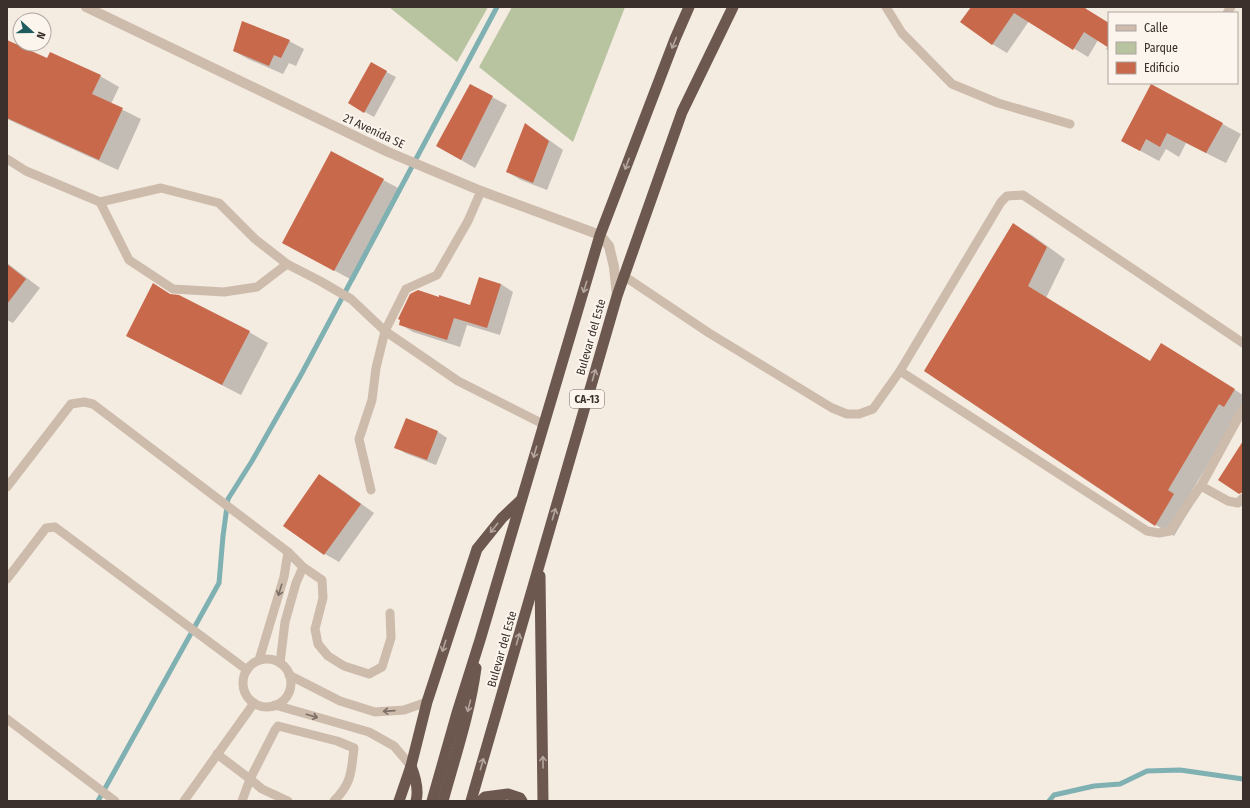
<svg xmlns="http://www.w3.org/2000/svg" width="1250" height="808" viewBox="0 0 1250 808" font-family="'Fira Sans Condensed',sans-serif">
<style>
.green{fill:#b8c4a0}
.shadow{fill:#0003}
.lines{fill:none;stroke-linecap:round;stroke-linejoin:round}
.stream{stroke:#7fb0b2;stroke-width:5}
.building{fill:#c8694b}
.service{stroke:#cdbbac;stroke-width:9}
.tertiary{stroke:#cdbbac;stroke-width:10}
.trunk{stroke:#6c584f;stroke-width:11}
.oneway{stroke:#b4a69e}
.oneway2{stroke:#7d6f65}
.labels{text-anchor:middle;stroke-width:4;stroke-linejoin:round;paint-order:stroke}
.shield{fill:#fbf5ee;stroke:#756b66;stroke-width:1}
.shield-label{font-size:11px;font-weight:bold;fill:#3b302b}
.street-label{font-size:12px;fill:#3b302b;stroke:#fbf5ee}
</style>
<rect width="100%" height="100%" fill="#f4ebe1"/>
<g class="green">
<path d="M389,7h99l-31,55z"/>
<path d="M512,7h113l-52,135 -94,-75z"/>
</g>
<g class="shadow">
<path d="M972,7h115l-1,2 23,15v27l-3,-2 2,-3 -10,-6 -10,17 -59,-36 -22,32 -15,-9z"/>
<path d="M7,41l40,19 53,16 19,11 -8,17 30,15 -23,51 -111,-51z"/>
<path d="M289,41l15,8 -8,17 -7,-3 -6,11 -35,-15 -14,-8z"/>
<path d="M371,64l25,13 -22,40 -25,-14z"/>
<path d="M1152,86l89,48 -15,29 -40,-20 -7,14 -13,-8 -7,12 -37,-20z"/>
<path d="M492,97l15,8 -32,63 -38,-22z"/>
<path d="M525,125l14,8 24,17 -16,40 -26,-10 -14,-8z"/>
<path d="M383,180l19,10 -48,91 -71,-38z"/>
<path d="M1013,225l19,10 33,24 -19,39 104,63 30,-6 63,40v22l-5,-3 -52,87 6,5 -18,30 -18,-11 -231,-154z"/>
<path d="M7,263l33,25 -27,35 -6,-3z"/>
<path d="M153,284l20,12 76,36 19,11 -27,52 -95,-49 -19,-10z"/>
<path d="M501,284l12,8 -13,43 -33,-10 -7,22 -47,-15 -13,-8 71,-18z"/>
<path d="M406,420l32,12 9,6 -11,27 -31,-12 -9,-6z"/>
<path d="M320,476l14,8 40,29 -35,49 -14,-8 -41,-29z"/>
</g>
<g class="lines">
<g class="stream">
<path d="M98,801l121,-218 4,-47 5,-37 24,-38 50,-88 195,-366"/>
<path d="M1049,801l5,-6 40,-9 26,-2 27,-13 33,-1 63,9"/>
</g>
</g>
<g class="building">
<path d="M971,7h112l26,16v25l-25,-16 -11,18 -59,-37 -22,32 -32,-23z"/>
<path d="M242,21l48,19 -9,18 -7,-3 -5,11 -36,-15z"/>
<path d="M7,40l40,18 3,-6 51,23 -9,19 31,14 -24,52 -92,-42z"/>
<path d="M371,62l16,9 -23,42 -16,-10z"/>
<path d="M470,84l23,12 -32,64 -25,-14z"/>
<path d="M1151,84l72,39 -17,30 -39,-20 -7,14 -14,-8 -6,12 -19,-10z"/>
<path d="M525,123l24,18 -16,42 -27,-11z"/>
<path d="M331,151l53,28 -50,92 -52,-28z"/>
<path d="M1013,223l34,24 -19,39 122,75 11,-18 74,46 -11,18 -5,-3 -51,86 6,4 -19,32 -231,-155z"/>
<path d="M7,264l19,15 -19,25z"/>
<path d="M479,277l22,7 -14,44 -33,-10 -7,22 -48,-15 1,-5 -2,-1 12,-25 8,-4 21,7v-2l31,10z"/>
<path d="M153,283l17,11 9,1 71,36 -28,54 -96,-49z"/>
<path d="M406,418l32,13 -11,29 -33,-12z"/>
<path d="M1243,441v51l-4,2 -21,-14z"/>
<path d="M319,474l42,30 -37,51 -41,-29z"/>
</g>
<g class="lines">
<g class="service">
<path d="M886,7l16,26 50,51 46,19 72,21"/>
<path d="M1227,13l4,-6"/>
<path d="M7,159l19,12 74,31 61,-14 58,15 36,36 32,25 33,17 31,18 34,32 73,50 85,43"/>
<path d="M100,202l29,58 44,29 51,3 33,-5 30,-23"/>
<path d="M624,276l85,57 123,75 15,6h12l14,-5 27,-38"/>
<path d="M1243,343l-220,-148 -16,1 -6,6 -101,169 247,160 12,2 11,-2 32,-47 41,-75"/>
<path d="M1201,486l27,15 10,2 5,-5"/>
<path d="M7,487l64,-83 13,-2 9,2 195,148 15,15 19,13 1,18 -8,31 3,15 10,12 16,10 25,8 13,-7 9,-29 -1,-25"/>
<path d="M371,490l-12,-51 13,-39 4,-32 9,-37 21,-42 31,-14 31,-54 13,-30"/>
<path d="M7,579l39,-51 9,-1 192,143"/>
<circle cx="267" cy="683" r="24"/>
<path d="M259,660l25,-83 4,-25"/>
<path d="M280,663l5,-41 11,-39 7,-16"/>
<path d="M289,675l51,26 35,11 29,-2 23,-8"/>
<path d="M275,705l94,27 25,14 17,20"/>
<path d="M7,719l108,82"/>
<path d="M217,754l33,25 -8,22"/>
<path d="M184,801l70,-98"/>
<path d="M288,801l-26,-12 -12,-10 25,-49 3,-4 59,15 17,7c-3,24 -2,35 -20,53"/>
</g>
<path class="tertiary" d="M86,7l302,145 93,39 119,44 9,11 5,21 3,29"/>
<g class="trunk">
<path d="M540,576l3,225"/>
<path d="M411,766c4,10 8,24 5,35"/>
<path d="M399,801l12,-35 16,-64 50,-153 25,-31 19,-18"/>
<path d="M432,801l25,-88 23,-73 120,-405 75,-196 14,-32"/>
<path d="M443,801c12,-44 27,-88 33,-133"/>
<path d="M471,801l146,-505 65,-184 51,-105"/>
<path d="M481,801l4,-4 23,-3 12,4 2,3"/>
</g>
</g>
<defs><path id="oneway-shaft" d="M-6 0H5M1.5-3L5.5 0L1.5 3" fill="none" stroke-width="1.6" stroke-linecap="round" stroke-linejoin="round"/></defs>
<g class="oneway">
<use href="#oneway-shaft" transform="translate(674 43) rotate(112)"/>
<use href="#oneway-shaft" transform="translate(627 164) rotate(111)"/>
<use href="#oneway-shaft" transform="translate(585 287) rotate(107)"/>
<use href="#oneway-shaft" transform="translate(594 375) rotate(-74)"/>
<use href="#oneway-shaft" transform="translate(535 452) rotate(106)"/>
<use href="#oneway-shaft" transform="translate(554 514) rotate(-74)"/>
<use href="#oneway-shaft" transform="translate(494 528) rotate(129)"/>
<use href="#oneway-shaft" transform="translate(518 639) rotate(-74)"/>
<use href="#oneway-shaft" transform="translate(444 646) rotate(108)"/>
<use href="#oneway-shaft" transform="translate(469 706) rotate(104)"/>
<use href="#oneway-shaft" transform="translate(543 762) rotate(-91)"/>
<use href="#oneway-shaft" transform="translate(482 764) rotate(-74)"/>
</g>
<g class="oneway2">
<use href="#oneway-shaft" transform="translate(280 590) rotate(107)"/>
<use href="#oneway-shaft" transform="translate(389 711) rotate(176)"/>
<use href="#oneway-shaft" transform="translate(312 716) rotate(16)"/>
</g>
<g class="labels">
<rect class="shield" x="570" y="390" width="34" height="18" rx="3"/>
<g class="shield-label">
<text x="587" y="403">CA-13</text>
</g>
<g class="street-label">
<text transform="translate(374 131) rotate(25)" y="4">21 Avenida SE</text>
<text transform="translate(591 337) rotate(-74)" y="4">Bulevar del Este</text>
<text transform="translate(502 649) rotate(-74)" y="4">Bulevar del Este</text>
</g>
</g>
<rect width="1250" height="808" fill="none" stroke="#3b302b" stroke-width="16"/>
<rect x="1108" y="12" width="130" height="72" fill="#fbf5ee" stroke="#aea6a0"/>
<rect x="1116" y="25" width="20" height="6" fill="#cdbbac" stroke="#aea6a0"/>
<text x="1144" y="32" font-size="12" fill="#3b302b">Calle</text>
<rect x="1116" y="42" width="20" height="12" fill="#b8c4a0" stroke="#aea6a0"/>
<text x="1144" y="52" font-size="12" fill="#3b302b">Parque</text>
<rect x="1116" y="62" width="20" height="12" fill="#c8694b" stroke="#aea6a0"/>
<text x="1144" y="72" font-size="12" fill="#3b302b">Edificio</text>
<g transform="translate(32 32) rotate(111)"><circle r="19" fill="#fbf5ee" stroke="#aea6a0"/>
<path d="M0-3L7 15L0 10L-7 15Z" fill="#1f5a5e"/>
<text y="-6" font-size="11" font-weight="bold" text-anchor="middle" fill="#3b302b">N</text>
</g>
</svg>
